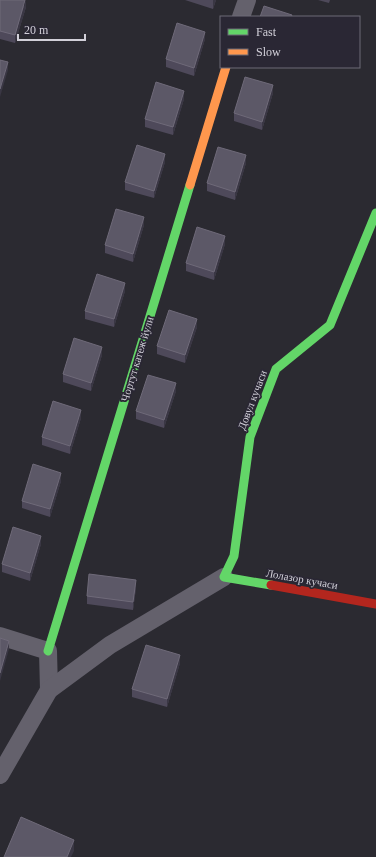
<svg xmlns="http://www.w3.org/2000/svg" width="376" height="857" viewBox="0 0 376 857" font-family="Georgia,serif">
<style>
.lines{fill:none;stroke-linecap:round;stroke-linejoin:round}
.street{stroke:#64616c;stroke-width:18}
.fast{stroke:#63d668;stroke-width:9}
.slow{stroke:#ff974d;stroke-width:9}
.jam{stroke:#b3261e;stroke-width:9}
.wall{fill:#4e495a}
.shaded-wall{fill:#3a3744}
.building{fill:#5c5867;stroke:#6f6a79}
.labels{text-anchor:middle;stroke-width:3.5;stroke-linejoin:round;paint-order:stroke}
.street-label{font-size:11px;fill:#d2d0d9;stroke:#2a2734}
</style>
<rect width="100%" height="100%" fill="#2b2a31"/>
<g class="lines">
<g class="street">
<path d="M241,17l6,-17"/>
<path d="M0,636l48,15 1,39"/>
<path d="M0,775l49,-85 61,-45 114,-68"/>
</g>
<g class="fast">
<path d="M271,585l-47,-8 10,-21 16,-119 26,-68 54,-44 46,-112"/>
<path d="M48,651l142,-466"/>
</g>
<path class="slow" d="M190,185l36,-118"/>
<path class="jam" d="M271,585l105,19"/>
</g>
<g class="wall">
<path d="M0,0l26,7 -11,36 -15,-4z"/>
<path d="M185,0h31l-3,9z"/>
<path d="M318,0h12l-1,3z"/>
<path d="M205,39l-11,37 -28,-9v-8z"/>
<path d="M273,93l-11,37 -28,-9v-8z"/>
<path d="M184,99l-11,36 -28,-8v-8z"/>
<path d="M165,162l-11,36 -29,-8v-8z"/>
<path d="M246,163l-11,37 -28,-9v-8z"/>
<path d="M144,225l-11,37 -28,-9v-8z"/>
<path d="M225,244l-11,36 -28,-9v-8z"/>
<path d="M125,291l-11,36 -29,-8v-8z"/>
<path d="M197,327l-12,36 -28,-9v-8z"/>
<path d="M102,355l-11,36 -28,-9v-8z"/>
<path d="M176,391l-12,37 -28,-9v-8z"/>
<path d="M81,418l-11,36 -28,-9v-8z"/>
<path d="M61,481l-11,36 -28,-9v-7z"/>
<path d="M41,544l-11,37 -28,-9v-8z"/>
<path d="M136,588l-3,22 -46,-6v-8z"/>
<path d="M180,663l-13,44 -35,-10v-8z"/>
</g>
<g class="shaded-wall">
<path d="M26,0v7l-11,36v-8z"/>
<path d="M213,0h3l-3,9z"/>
<path d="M205,32v7l-11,37v-8z"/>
<path d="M8,62v8l-8,27v-8z"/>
<path d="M273,85v8l-11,37v-8z"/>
<path d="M184,91v8l-11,36v-8z"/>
<path d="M165,154v8l-11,36v-7z"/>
<path d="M246,155v8l-11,37v-8z"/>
<path d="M144,217v8l-11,37v-8z"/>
<path d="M225,236v8l-11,36v-8z"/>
<path d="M125,283v8l-11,36v-8z"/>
<path d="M197,319v8l-12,36v-8z"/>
<path d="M102,347v8l-11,36v-8z"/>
<path d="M176,383v8l-12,37v-8z"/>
<path d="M81,410v8l-11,36v-8z"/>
<path d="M61,473v8l-11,36v-8z"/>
<path d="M41,536v8l-11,37v-8z"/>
<path d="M136,580v8l-3,22v-8z"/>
<path d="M9,641v8l-9,32v-8z"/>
<path d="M180,655v8l-13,44v-8z"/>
<path d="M74,840v11l-3,6h-4z"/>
</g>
<g class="building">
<path d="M0,0h25l-10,35 -15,-4z"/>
<path d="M264,6l28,9 -1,2h-31z"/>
<path d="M177,23l28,9 -11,36 -28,-9z"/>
<path d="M0,60l8,2 -8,27z"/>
<path d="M245,77l28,8 -11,37 -28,-9z"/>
<path d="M156,82l28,9 -11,36 -28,-8z"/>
<path d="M137,145l28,9 -11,37 -29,-9z"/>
<path d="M218,147l28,8 -11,37 -28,-9z"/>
<path d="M116,209l28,8 -11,37 -28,-9z"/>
<path d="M197,227l28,9 -11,36 -28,-9z"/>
<path d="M97,274l28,9 -11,36 -29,-8z"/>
<path d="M169,310l28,9 -12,36 -28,-9z"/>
<path d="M74,338l28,9 -11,36 -28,-9z"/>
<path d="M148,375l28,8 -12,37 -28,-9z"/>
<path d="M53,401l28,9 -11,36 -28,-9z"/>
<path d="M33,464l28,9 -11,36 -28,-8z"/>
<path d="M13,527l28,9 -11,37 -28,-9z"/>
<path d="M89,574l47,6 -3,22 -46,-6z"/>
<path d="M0,638l9,3 -9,32z"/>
<path d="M146,645l34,10 -13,44 -35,-10z"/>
<path d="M21,817l53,23 -7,17h-63z"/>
</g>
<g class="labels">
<g class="street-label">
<text transform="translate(137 359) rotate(-73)" y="4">Чортут катеж йули</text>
<text transform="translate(252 400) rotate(-69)" y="4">Довул кучаси</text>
<text transform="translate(302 579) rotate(10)" y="4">Лолазор кучаси</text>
</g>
</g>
<rect x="220" y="16" width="140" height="52" fill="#2a2734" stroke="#6d6b76"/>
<rect x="228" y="29" width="20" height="6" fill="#63d668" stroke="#6d6b76"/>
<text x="256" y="36" font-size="12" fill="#d2d0d9">Fast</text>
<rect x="228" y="49" width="20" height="6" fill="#ff974d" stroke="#6d6b76"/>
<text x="256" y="56" font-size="12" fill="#d2d0d9">Slow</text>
<path d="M18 34v6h67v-6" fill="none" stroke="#d2d0d9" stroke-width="2"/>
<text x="24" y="34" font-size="12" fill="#d2d0d9" stroke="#2a2734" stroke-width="3" paint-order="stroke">20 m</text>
</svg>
